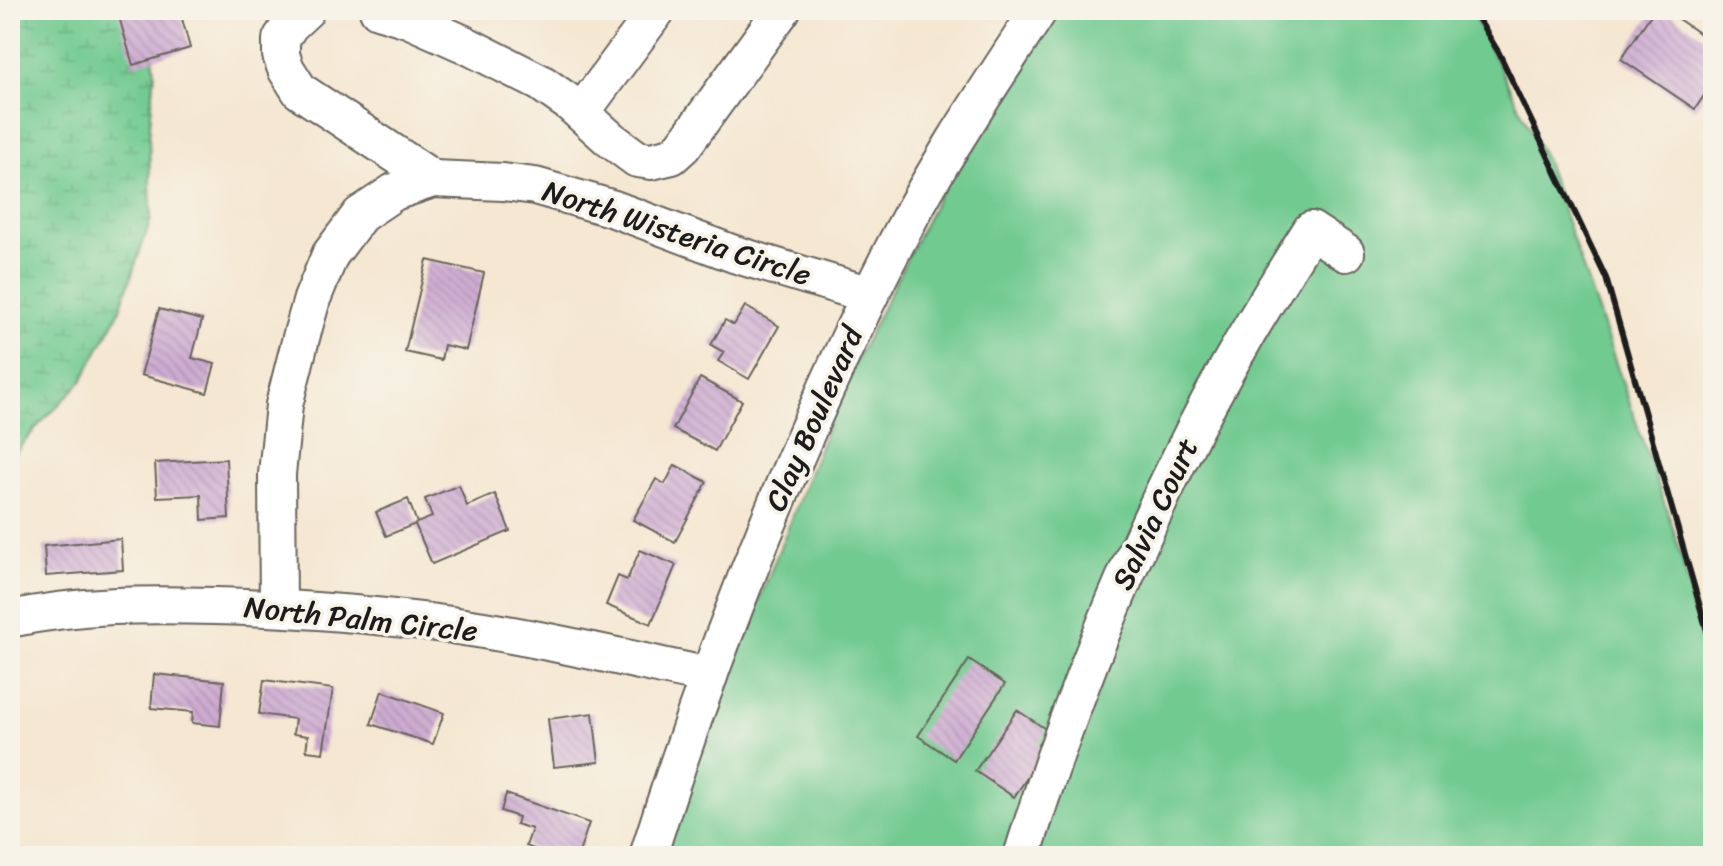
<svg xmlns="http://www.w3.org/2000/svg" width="1723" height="866" viewBox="0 0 1723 866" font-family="Sriracha,sans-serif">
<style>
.grass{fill:#71ca90;stroke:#467356;stroke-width:2}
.wetland{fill:url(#wetland-marsh);stroke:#467356;stroke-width:2}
.building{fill:url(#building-back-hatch)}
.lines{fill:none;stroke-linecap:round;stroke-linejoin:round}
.minor-casing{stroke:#68635b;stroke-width:40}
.minor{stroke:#fff;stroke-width:36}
.rail{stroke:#1c1c1c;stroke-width:6}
.labels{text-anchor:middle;stroke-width:7;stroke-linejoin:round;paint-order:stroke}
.street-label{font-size:30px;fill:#1c1c1c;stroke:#f7f3e8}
</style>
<defs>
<pattern id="wetland-marsh" width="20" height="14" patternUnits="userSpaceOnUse" patternTransform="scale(2)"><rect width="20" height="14" fill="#71ca90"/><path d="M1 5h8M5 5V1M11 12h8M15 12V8" fill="none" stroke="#61ad7c"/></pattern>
<pattern id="building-back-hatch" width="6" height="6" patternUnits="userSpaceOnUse" patternTransform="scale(2)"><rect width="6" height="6" fill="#cdabd1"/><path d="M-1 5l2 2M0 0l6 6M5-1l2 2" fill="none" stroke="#af93b3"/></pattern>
</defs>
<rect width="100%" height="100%" fill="#f7f3e8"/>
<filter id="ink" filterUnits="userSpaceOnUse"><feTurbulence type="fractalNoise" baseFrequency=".0125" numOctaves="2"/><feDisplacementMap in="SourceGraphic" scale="16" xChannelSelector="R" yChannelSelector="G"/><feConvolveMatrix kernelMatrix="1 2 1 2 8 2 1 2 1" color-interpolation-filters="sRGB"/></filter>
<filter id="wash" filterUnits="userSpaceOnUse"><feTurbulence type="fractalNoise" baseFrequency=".006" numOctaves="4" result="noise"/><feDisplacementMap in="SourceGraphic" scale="32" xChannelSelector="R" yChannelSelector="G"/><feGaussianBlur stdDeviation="1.8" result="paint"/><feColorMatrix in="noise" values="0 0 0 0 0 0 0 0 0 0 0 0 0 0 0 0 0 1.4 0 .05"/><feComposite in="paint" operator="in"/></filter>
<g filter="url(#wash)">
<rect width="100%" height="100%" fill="#f5e7d1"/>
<path class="grass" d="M1058,10h413l74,149 129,372 39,150v175h-1055l188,-475 110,-221z"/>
<path class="wetland" d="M10,10h135l10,61 -6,65 2,83 -32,93 -37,69 -47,48 -25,30z"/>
<g id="blocks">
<g class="building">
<path d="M117,10h79l-15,5 9,33 -57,17z"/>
<path d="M1654,10h11l48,33v39l-18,27 -74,-50z"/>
<path d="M427,260l57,13 -18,77 -22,-5 -3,15 -36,-8z"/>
<path d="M745,306l34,20 -30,53 -31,-18 6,-9 -13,-7 14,-25 9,5z"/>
<path d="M159,309l43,11 -10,38 23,6 -8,29 -66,-18z"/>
<path d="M700,378l42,23 -27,50 -42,-22z"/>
<path d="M226,459l3,59 -27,2 -1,-25 -44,2 -2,-34z"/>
<path d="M675,465l32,17 -32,60 -42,-22 23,-41 9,5z"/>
<path d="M459,485l8,21 28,-12 15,37 -78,33 -17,-40 -29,12 -10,-24 32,-13 9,24 15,-6 -7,-18z"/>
<path d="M121,539l2,31 -77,6 -2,-30z"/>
<path d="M640,550l36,15 -25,59 -45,-19 12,-29 9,4z"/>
<path d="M969,660l36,24 -51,76 -36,-24z"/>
<path d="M154,674l70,7 -4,45 -28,-3 1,-11 -42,-4z"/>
<path d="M264,680l69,9 -10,64 -17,-2 2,-15 -15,-2 2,-15 -36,-5z"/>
<path d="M382,691l62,22 -11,31 -62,-20z"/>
<path d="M1017,710l30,20 -9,14 8,6 -32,47 -39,-26z"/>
<path d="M593,713l6,49 -45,5 -6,-48z"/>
<path d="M506,794l83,29 -11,33h-41l2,-5 -13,-5 6,-17 -16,-5 2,-7 -17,-6z"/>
</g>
</g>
</g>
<g filter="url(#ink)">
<use href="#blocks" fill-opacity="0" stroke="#68635b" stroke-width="2"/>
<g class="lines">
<defs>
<g id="minor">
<path d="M306,10l-16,15 -9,14v16l5,14 14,22 133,88"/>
<path d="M378,10l30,9 56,25 77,39 30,21 39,35 27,20 14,2 21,-5 11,-10 99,-136"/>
<path d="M581,113l76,-103"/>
<path d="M278,608l-1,-134 7,-69 18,-71 10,-35 18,-44 30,-40 34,-23 39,-13 70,3 32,4 79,23 120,45 136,41"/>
<path d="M10,619c70,-15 135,-15 206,-13 99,3 199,11 296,29 66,12 131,27 197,41"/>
<path d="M648,856c40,-128 86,-253 138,-376 36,-84 73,-167 116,-248 40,-76 90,-149 137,-222"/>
<path d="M1022,856c43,-138 95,-271 159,-400 38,-78 84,-153 130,-226l35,23"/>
</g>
</defs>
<use href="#minor" class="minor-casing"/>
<use href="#minor" class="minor"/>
<path class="rail" d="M1473,10l26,43 107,225 107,374"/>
</g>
</g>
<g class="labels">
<g class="street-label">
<text transform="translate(677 233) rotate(18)" y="10">North Wisteria Circle</text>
<text transform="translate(814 419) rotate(-66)" y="10">Clay Boulevard</text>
<text transform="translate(1155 514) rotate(-65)" y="10">Salvia Court</text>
<text transform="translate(361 619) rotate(6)" y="10">North Palm Circle</text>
</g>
</g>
<rect width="1723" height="866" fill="none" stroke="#f7f3e8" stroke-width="40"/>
</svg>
